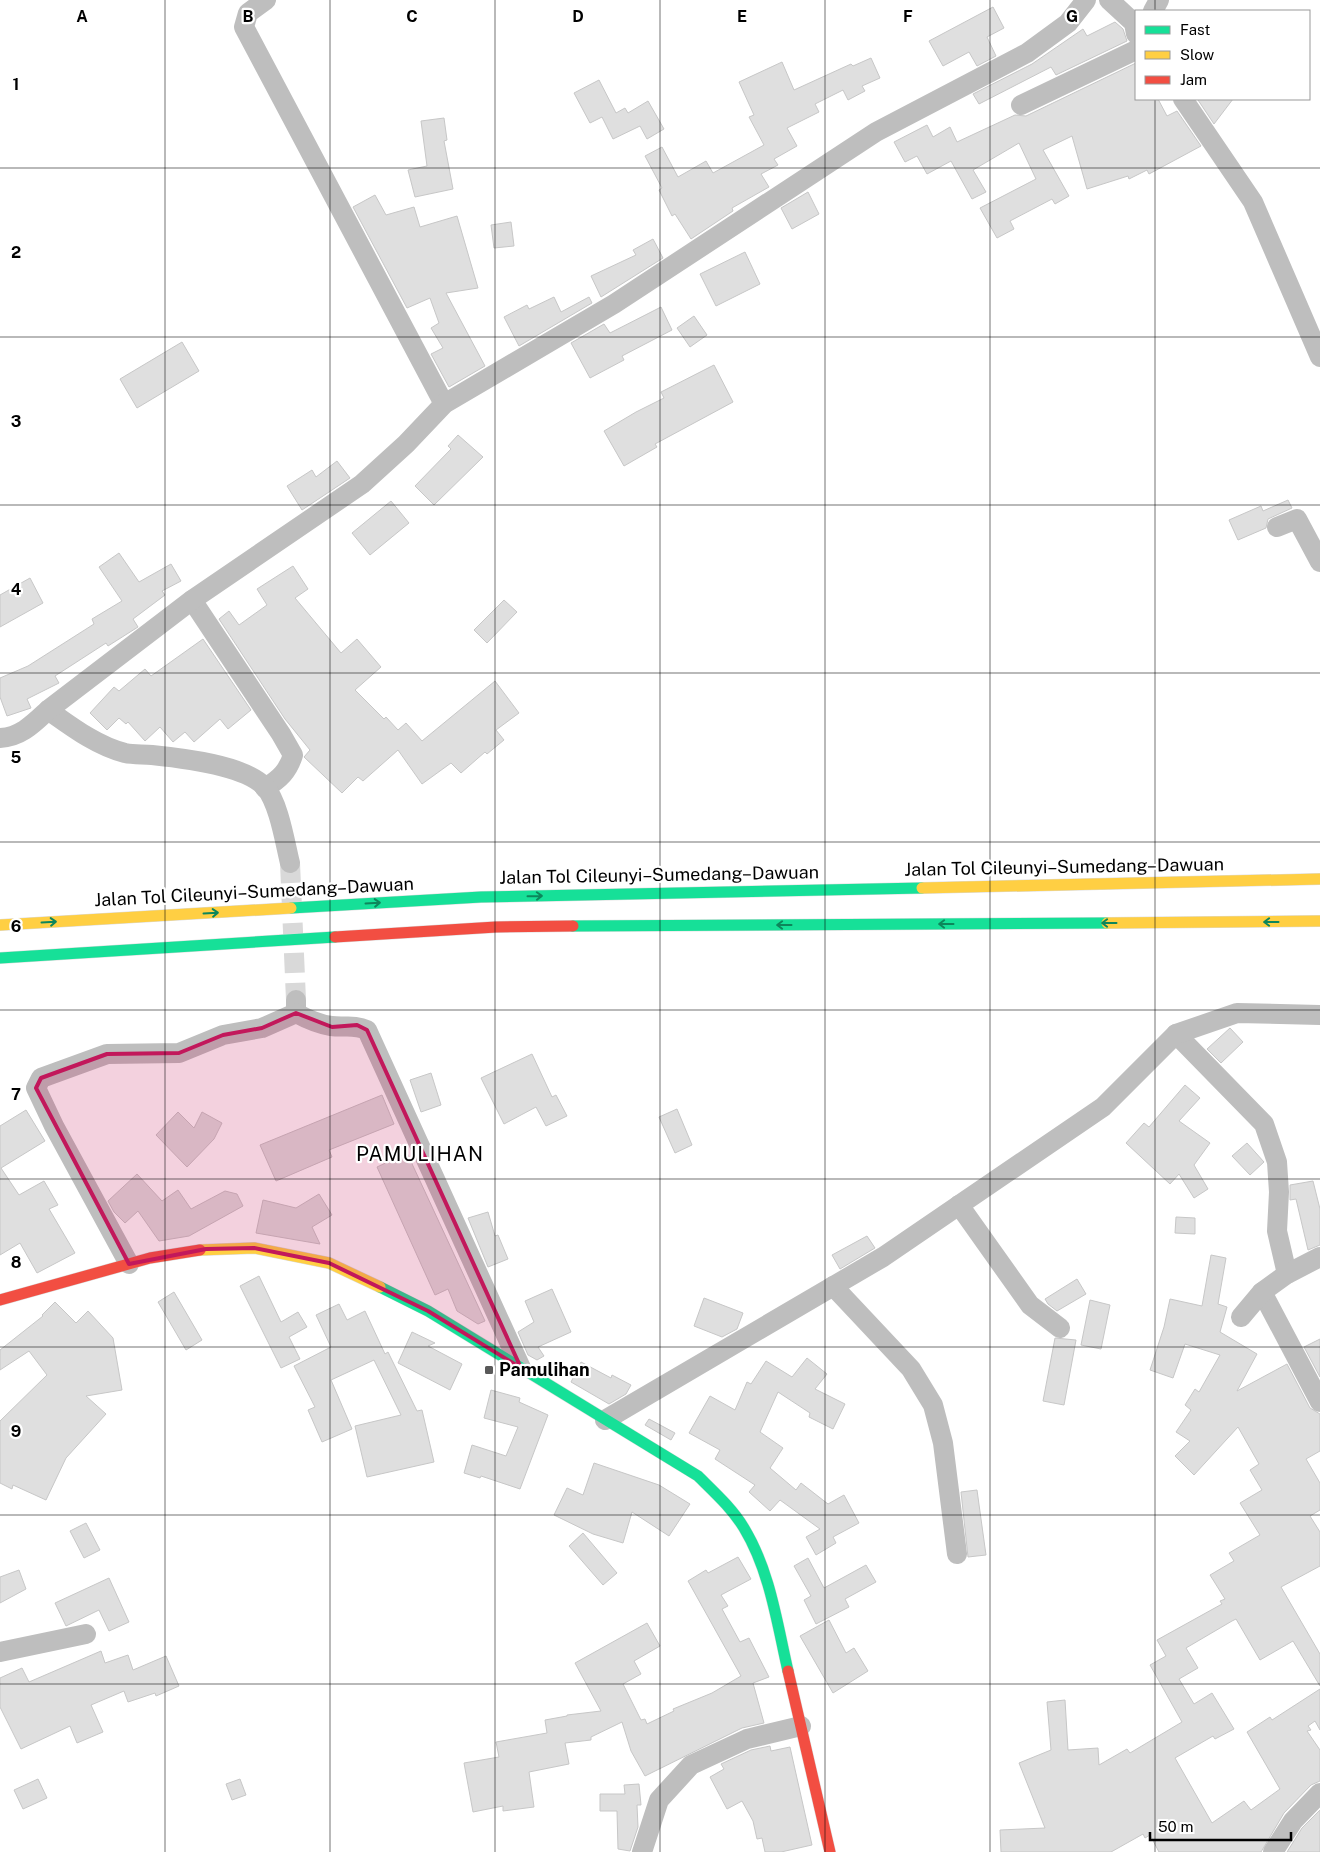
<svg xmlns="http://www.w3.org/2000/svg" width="1320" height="1852" viewBox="0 0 1320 1852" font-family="'Public Sans',sans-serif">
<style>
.building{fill:#dfdfdf;stroke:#c7c7c7}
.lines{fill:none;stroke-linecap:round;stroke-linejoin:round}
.street-tunnel{stroke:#d9d9d9;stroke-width:20;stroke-dasharray:20 10;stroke-linecap:butt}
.fast-casing{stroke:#dbdbdb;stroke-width:12}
.slow-casing{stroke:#dbdbdb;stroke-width:12}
.jam-casing{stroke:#dbdbdb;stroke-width:12}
.street{stroke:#bebebe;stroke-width:20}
.fast{stroke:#16e098;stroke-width:11}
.slow{stroke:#ffcf43;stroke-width:11}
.jam{stroke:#f24e42;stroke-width:11}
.oneway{stroke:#0d865b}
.marked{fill:#c2185b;fill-opacity:0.2;stroke:#c2185b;stroke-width:4;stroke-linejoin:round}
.grid{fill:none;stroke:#000;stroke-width:1;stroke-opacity:0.55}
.poi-dot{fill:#595959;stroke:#fff;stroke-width:2}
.labels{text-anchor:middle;stroke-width:4.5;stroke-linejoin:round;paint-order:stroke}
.street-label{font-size:18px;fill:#000;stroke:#fff}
.poi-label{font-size:18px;font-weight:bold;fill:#000;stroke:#fff;text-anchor:start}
.quarter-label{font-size:20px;letter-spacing:1px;fill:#000;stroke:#fff}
.grid-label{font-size:16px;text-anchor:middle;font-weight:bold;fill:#000;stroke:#fff;stroke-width:4.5;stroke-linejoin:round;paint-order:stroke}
</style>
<rect width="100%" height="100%" fill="#fff"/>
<g class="building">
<path d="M993,7l11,21 -17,9 9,19 -19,10 -8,-14 -26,14 -14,-25z"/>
<path d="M1115,22l8,7 4,12 -71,34 -5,-8 -72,37 -6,-10 59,-30 51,-35 4,7z"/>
<path d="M871,58l9,20 -18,8 3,5 -17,9 -5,-10 -28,14 4,8 -32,16 10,18 -23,13 4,6 -17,9 8,13 -37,21 1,3 -42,28 -16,-25 -3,2 -13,-26 3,-2 -17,-32 17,-9 16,30 28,-16 7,12 51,-28 -15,-28 5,-2 -15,-33 43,-20 12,28 57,-26 2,2z"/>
<path d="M1136,63v36h22l9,17 10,-5 24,35 -52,28 -2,-4 -18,9 -1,-3 -41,13 -15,-53 -29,14 26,46 -14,8 -3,-5 -42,22 4,8 -17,9 -17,-30 56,-29 -17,-36 -46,27 13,22 -14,7 -21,-38 -24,13 -10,-18 -12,6 -11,-20 33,-17 6,12 17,-10 7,15 58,-27 11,1z"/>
<path d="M599,80l17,33 9,-5 3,5 20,-12 16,28 -17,10 -7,-13 -27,13 -11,-22 -12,6 -16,-30z"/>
<path d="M1201,99h32l-19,25 -16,-24z"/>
<path d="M444,118l3,22 -3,1 9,48 -38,8 -7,-27 19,-4 -6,-45z"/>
<path d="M808,192l11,22 -27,15 -11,-21z"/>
<path d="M375,195l11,20 28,-8 6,20 37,-11 21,72 -32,5 39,73 -36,21 -18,-33 12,-6 -12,-20 8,-5 -9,-25 -23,10 -54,-101z"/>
<path d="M511,222l3,24 -20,2 -3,-23z"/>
<path d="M653,239l10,19 -62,39 -10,-21 45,-21 -3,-5z"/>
<path d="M745,252l15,32 -44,22 -16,-32z"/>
<path d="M554,297l7,15 28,-15 3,6 -73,43 -15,-29 23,-12 2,4z"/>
<path d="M661,307l11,23 -50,26 2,4 -34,18 -19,-35 33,-19 6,9z"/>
<path d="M694,316l13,19 -17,12 -13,-19z"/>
<path d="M182,342l17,29 -62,37 -17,-29z"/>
<path d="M714,365l19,37 -78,42 2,3 -33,19 -20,-35 32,-19 28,-14 -3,-6z"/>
<path d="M458,435l25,22 -49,48 -19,-19 36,-37 -3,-3z"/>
<path d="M337,461l13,17 -48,32 -15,-24 25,-16 4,7z"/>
<path d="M1288,500l4,8 -24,11 -2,9 -28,12 -9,-20 32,-14 2,5z"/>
<path d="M391,501l18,22 -39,32 -18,-22z"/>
<path d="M119,553l20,29 32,-18 10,17 -19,10 3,4 -32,24 5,8 -30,19 -2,-3 -51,33 4,7 -32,16 4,9 -24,8 -7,-19v-19l28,-12 66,-42 -2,-5 30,-18 -23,-34z"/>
<path d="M293,566l15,23 -13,9 46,55 16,-14 24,28 -26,23 29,29 2,-2 12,13 8,-7 16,18 73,-60 24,32 -23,17 8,10 -17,14 -2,-2 -24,21 -10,-10 -29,21 -24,-34 -35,31 -5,-4 -16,16 -38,-36 6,-7 -25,-31 -66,-100 10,-8 10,14 28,-20 -10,-16z"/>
<path d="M30,578l13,25 -43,24v-32z"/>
<path d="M504,600l13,12 -30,31 -13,-13z"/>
<path d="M203,639l48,71 -23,19 -8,-10 -26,23 -9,-10 -12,10 -13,-15 -15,14 -17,-19 -2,2 -7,-6 -12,12 -17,-17 24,-26 5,4 26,-22 6,7z"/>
<path d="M1230,1028l13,14 -22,21 -14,-14z"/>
<path d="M532,1054l20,43 4,-2 11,21 -21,10 -10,-19 -32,17 -23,-46z"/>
<path d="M431,1073l10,32 -20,7 -11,-32z"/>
<path d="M1185,1085l15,13 -21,23 31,22 -16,22 14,24 -14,9 -15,-24 -9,10 -44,-41 18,-20 5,4z"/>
<path d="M382,1095l12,29 -65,26 3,7 -56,24 -16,-36z"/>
<path d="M677,1109l15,36 -17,8 -16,-36z"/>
<path d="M26,1110l19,31 -44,27 18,27 25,-14 14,24 -9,4 26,44 -38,20 -17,-30 -20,12v-129z"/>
<path d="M178,1112l16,16 8,-16 20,11 -8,16 -27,28 -31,-32z"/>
<path d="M1247,1143l17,19 -14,13 -18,-19z"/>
<path d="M407,1153l78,168 -7,3 -21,-13 -9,-22 -13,6 -58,-128z"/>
<path d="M137,1174l25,27 16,-11 13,19 34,-18 12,3 6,12 -54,30 -30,5 -21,-30 -13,12 -11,-11 -6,-11z"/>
<path d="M1313,1181l7,28v36l-12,5 -12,-51 -6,1v-15z"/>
<path d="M319,1194l13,21 -20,12 8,17 -64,-11 7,-33 33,8z"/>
<path d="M488,1212l7,24 3,-1 10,24 -20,8 -20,-49z"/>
<path d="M1176,1217l19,1v16l-20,-1z"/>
<path d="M867,1236l8,12 -35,21 -8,-14z"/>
<path d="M1211,1255l15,3 -8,46 9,3 -7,25 37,22 -20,37 50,-27 23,44 10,6v37l-14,8 14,24v27l-10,6 10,16v34l-39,21 39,67v32l-27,-45 -33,19 -24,-41 -4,2 -46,27 12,20 -19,11 15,25 18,-11 22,36 -19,10 -2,-3 -38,22 37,65 32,-22 7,9 29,-21 -33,-57 23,-15 2,3 48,-31v41l-5,-9 -7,5 3,4 -4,1 13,19v31l-9,4 -27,28 -23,39h-102l-9,-17 -5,3 -2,-4 -32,18h-110l-1,-22 45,-2 -26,-65 32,-13 -4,-48 18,-2 3,50 30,-2 1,17 28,-16 3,4 52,-31 -32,-57 16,-9 -9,-16 65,-36 -2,-3 5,-2 -15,-24 24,-14 -5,-8 31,-18 -20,-32 22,-13 -12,-20 9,-6 -21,-37 -44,48 -19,-19 15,-15 -14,-9 15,-22 -6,-5 10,-16 4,3 21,-37 -35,-11 -12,34 -23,-8 14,-43 6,-28 32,7z"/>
<path d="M259,1276l22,46 17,-10 9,15 -18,10 11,22 -19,9 -41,-82z"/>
<path d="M1077,1279l9,15 -29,17 -9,-7 -3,-5z"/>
<path d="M552,1289l19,43 -33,15 6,9 -7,4 -9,-5 -10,-23 16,-10 -9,-21z"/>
<path d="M174,1292l28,48 -16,10 -28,-48z"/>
<path d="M704,1298l39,15 -6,16 -15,8 -28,-11z"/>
<path d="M1090,1300l20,5 -9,44 -20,-4z"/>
<path d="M55,1302l21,21 12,-12 25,27 9,52 -36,6 20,18 -40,44 -20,42 -33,-15 -1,4 -12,-6v-62l47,-46 -18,-24 -29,19v-20l43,-34 -1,-1z"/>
<path d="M339,1304l8,16 18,-9 20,43 3,-2 29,59 5,-1 12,52 -67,15 -12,-51 46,-11 -27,-55 -43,20 21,49 -30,13 -14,-32 7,-3 -21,-41 37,-19 -15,-32z"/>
<path d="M412,1332l23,11 -7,3 34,18 -12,26 -52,-27z"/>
<path d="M1055,1338l21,2 -12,65 -21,-4z"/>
<path d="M1320,1339v38l-16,-30z"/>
<path d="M807,1358l20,16 -12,15 30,15 -12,25 -24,-12 1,-4 -32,-21 -18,40 23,16 -13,20 26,22 5,-7 27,21 16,-9 15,28 -26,14 3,6 -20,12 -10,-18 14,-8 -40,-29 -10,11 -21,-19 6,-7 -40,-26 5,-9 -31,-17 21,-37 25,14 12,-28 4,2 15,-23 26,16z"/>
<path d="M581,1362l30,16 1,-3 19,10 -5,9 -17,10 -38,-22z"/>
<path d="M491,1390l29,8 -1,4 29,13 -28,74 -39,-13 -1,2 -16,-5 8,-28 34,11 12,-29 -34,-9z"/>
<path d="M649,1419l26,14 -4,7 -26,-15z"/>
<path d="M594,1463l65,22 31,19 -21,32 -37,-24 -9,31 -30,-9 -39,-19 13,-27 16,7z"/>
<path d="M977,1490l9,65 -18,2 -7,-65z"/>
<path d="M86,1523l14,27 -16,8 -14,-27z"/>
<path d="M583,1533l34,40 -14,12 -34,-39z"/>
<path d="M738,1557l13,22 -30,16 7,11 -6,3 18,33 9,-4 20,39 -16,6 11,40 -22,5 -97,48 -14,-25 -9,-29 -31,15v3l-26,3 4,21 -40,8 5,35 -31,4v-5l-30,6 -9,-49 35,-6 -3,-15 51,-9 -2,-13 22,-4v-1l34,-4 -26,-48 72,-40 13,23 -26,15 7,13 -18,10 18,36 4,-1 2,5 27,-13 -1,-2 39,-16 29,-17 -53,-95 18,-11 2,3z"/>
<path d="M808,1558l16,30 42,-23 10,17 -31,17 4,8 -33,17 -12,-24 7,-4 -17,-30z"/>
<path d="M19,1570l7,19 -26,14v-26z"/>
<path d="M109,1578l20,44 -20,9 -10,-21 -33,16 -11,-23z"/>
<path d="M829,1620l17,33 8,-5 14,23 -35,22 -33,-57z"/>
<path d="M101,1651l4,12 23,-8 5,15 33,-14 13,30 -23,10 -1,-3 -27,9 -4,-11 -33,14 12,27 -26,11 -7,-17 -49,23 -21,-42v-29l22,-10 7,14z"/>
<path d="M770,1746l1,5 19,-4 22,98 -31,7h-16l-3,-14 -5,1 -4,-18 -11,-20 -15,8 -17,-32 14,-8 -3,-5 30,-14z"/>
<path d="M38,1779l9,19 -24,11 -9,-19z"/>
<path d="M240,1779l6,16 -14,5 -6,-16z"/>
<path d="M639,1784l2,21h-4l1,22 -8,24 -12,-2 -1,-38h-17v-17h25l-1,-9z"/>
<path d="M1320,1810v42h-33l15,-24z"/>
</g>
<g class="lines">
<path class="street-tunnel" d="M290,863l6,137"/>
<defs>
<g id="fast">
<path d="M291,908l190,-11 441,-9"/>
<path d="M573,926l534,-3"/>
<path d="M0,958l335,-21"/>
<path d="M380,1287l48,24 270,165c16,16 34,32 46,52 26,43 33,95 44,143"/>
</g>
<g id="slow">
<path d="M922,888l398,-9"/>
<path d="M1107,923l213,-2"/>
<path d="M0,925l291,-17"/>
<path d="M200,1250l54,-2 75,15 51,24"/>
</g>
<g id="jam">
<path d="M335,937l161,-10 77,-1"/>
<path d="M0,1300l150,-42 50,-8"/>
<path d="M788,1671l42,181"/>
</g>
</defs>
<use href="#fast" class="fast-casing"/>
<use href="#slow" class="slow-casing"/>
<use href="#jam" class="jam-casing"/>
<g class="street">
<path d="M266,0l-18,13 -4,14 200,377"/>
<path d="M1109,0l25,23 2,11"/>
<path d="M1153,11l6,-11"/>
<path d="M1183,99l70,103 67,155"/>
<path d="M1021,105l115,-55"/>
<path d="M1277,527l20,-8 23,43"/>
<path d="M192,600l89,134 12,21c-5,16 -13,24 -28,33"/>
<path d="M48,710c24,17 49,36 77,43 9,2 18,1 27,2 29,3 93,10 113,32 14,16 20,56 25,76"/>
<path d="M0,738c21,-1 34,-15 48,-28l144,-110 170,-116 44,-40 38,-40 170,-100 262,-172 151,-79 41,-30 18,-23"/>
<path d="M296,1000v13c11,6 22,11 35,13 13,2 23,-2 36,4l154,338"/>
<path d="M1176,1034l88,90 13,38 2,30 -2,39 10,43"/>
<path d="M959,1205l71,100 30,23"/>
<path d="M129,1264l-75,-138 -18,-38 5,-10 66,-24 72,-1 44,-18 39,-7 34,-15"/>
<path d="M833,1286l78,83 22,36 10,38 14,111"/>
<path d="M1262,1292l58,110"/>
<path d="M1241,1317l21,-25 25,-18 33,-17"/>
<path d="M605,1420l278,-163 220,-150 73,-73 61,-21 83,2"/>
<path d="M0,1652l86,-18"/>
<path d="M642,1852l17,-52 32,-35 56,-26 54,-13"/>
<path d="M1273,1852l20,-31 27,-28"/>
</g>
<use href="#fast" class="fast"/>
<use href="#slow" class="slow"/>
<use href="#jam" class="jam"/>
</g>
<defs><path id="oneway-shaft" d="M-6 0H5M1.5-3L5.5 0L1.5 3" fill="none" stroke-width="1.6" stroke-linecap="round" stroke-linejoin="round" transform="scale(1.25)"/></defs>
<g class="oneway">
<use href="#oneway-shaft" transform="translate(535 896) rotate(-1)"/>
<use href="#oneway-shaft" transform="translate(373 903) rotate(-3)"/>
<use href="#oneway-shaft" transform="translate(211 913) rotate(-3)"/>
<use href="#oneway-shaft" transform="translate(49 922) rotate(-3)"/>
<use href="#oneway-shaft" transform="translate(1271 922) rotate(180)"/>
<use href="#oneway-shaft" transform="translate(1109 923) rotate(180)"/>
<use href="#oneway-shaft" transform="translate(946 924) rotate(180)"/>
<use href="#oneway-shaft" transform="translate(784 925) rotate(180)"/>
</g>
<path class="marked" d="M296,1013l36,14 25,-2 10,5 154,338 -93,-57 -99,-48 -75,-15 -48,1 -77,15 -93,-176 5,-10 66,-24 72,-1 44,-18 39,-7z"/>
<path class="grid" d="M165,0v1852M330,0v1852M495,0v1852M660,0v1852M825,0v1852M990,0v1852M1155,0v11M1155,99v1753M0,168h1320M0,337h1320M0,505h1320M0,673h1320M0,842h1320M0,1010h1320M0,1179h1320M0,1347h1320M0,1515h1320M0,1684h1320"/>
<rect class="poi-dot" x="484" y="1365" width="10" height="10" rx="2.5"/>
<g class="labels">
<g class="street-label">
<text transform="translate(1064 867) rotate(-1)" y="6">Jalan Tol Cileunyi–Sumedang–Dawuan</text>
<text transform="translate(659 875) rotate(-1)" y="6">Jalan Tol Cileunyi–Sumedang–Dawuan</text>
<text transform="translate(254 892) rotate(-3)" y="6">Jalan Tol Cileunyi–Sumedang–Dawuan</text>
</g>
<g class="poi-label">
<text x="499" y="1376">Pamulihan</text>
</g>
<g class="quarter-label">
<text x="420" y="1161">PAMULIHAN</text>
</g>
</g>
<g class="grid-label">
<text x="82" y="22">A</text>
<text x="248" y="22">B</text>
<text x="412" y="22">C</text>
<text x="578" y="22">D</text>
<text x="742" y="22">E</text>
<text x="908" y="22">F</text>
<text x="1072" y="22">G</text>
<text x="16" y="90">1</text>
<text x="16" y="258">2</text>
<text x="16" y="427">3</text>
<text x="16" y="595">4</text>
<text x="16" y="763">5</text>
<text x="16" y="932">6</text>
<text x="16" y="1100">7</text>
<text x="16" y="1268">8</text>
<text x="16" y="1437">9</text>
</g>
<rect x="1135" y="10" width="175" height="90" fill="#ffffff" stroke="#999999"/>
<rect x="1145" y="26" width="25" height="8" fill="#16e098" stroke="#999999"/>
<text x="1180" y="35" font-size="15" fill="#000000">Fast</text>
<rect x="1145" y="51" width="25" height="8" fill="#ffcf43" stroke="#999999"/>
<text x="1180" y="60" font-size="15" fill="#000000">Slow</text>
<rect x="1145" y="76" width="25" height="8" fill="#f24e42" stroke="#999999"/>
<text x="1180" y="85" font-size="15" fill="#000000">Jam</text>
<path d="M1150 1832v8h141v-8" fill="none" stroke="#000000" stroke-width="2.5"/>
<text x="1158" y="1832" font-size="15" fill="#000000" stroke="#ffffff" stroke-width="4" paint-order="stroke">50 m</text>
</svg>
